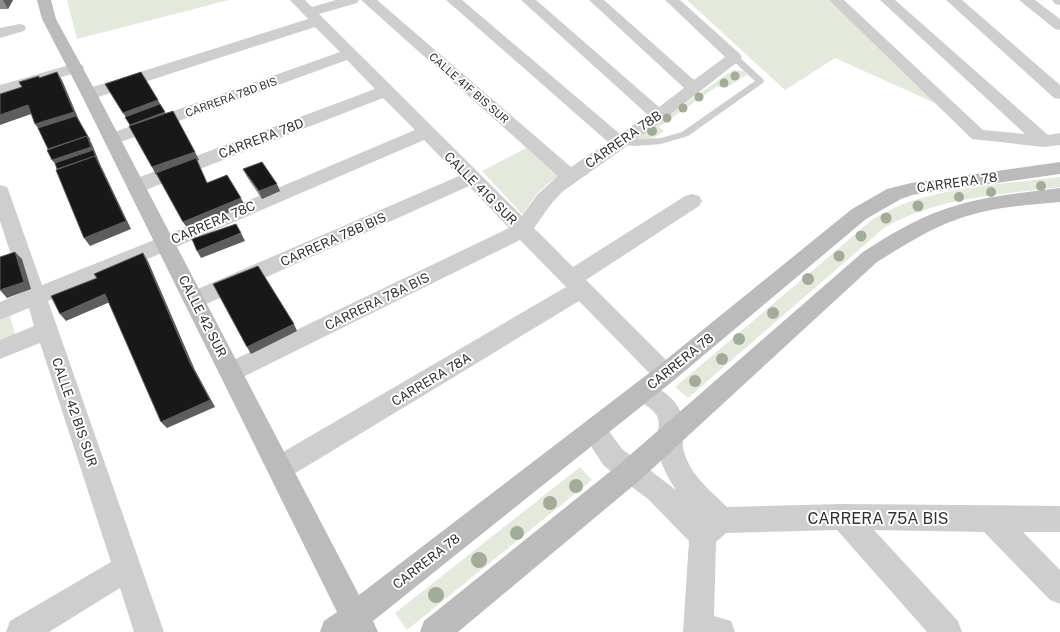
<svg xmlns="http://www.w3.org/2000/svg" width="1060" height="632" viewBox="0 0 1060 632" font-family="'Public Sans',sans-serif">
<style>
.green{fill:#e4e9de}
.lines{fill:none;stroke-linecap:round;stroke-linejoin:round}
.lane{fill:#cecece;fill-rule:evenodd}
.street{fill:#cecece;fill-rule:evenodd}
.secondary{fill:#bbb;fill-rule:evenodd}
.tree{fill:#a2ac98}
.wall{fill:#8c8c8c}
.shaded-wall{fill:#5d5d5d}
.building{fill:#181818;stroke:#5d5d5d}
.labels{text-anchor:middle;stroke-width:4;stroke-linejoin:round;paint-order:stroke}
.far-street-label{font-size:11px;fill:#313131;stroke:#fff}
.street-label{font-size:13px;fill:#313131;stroke:#fff}
.near-street-label{font-size:16px;fill:#313131;stroke:#fff}
</style>
<rect width="100%" height="100%" fill="#fff"/>
<g class="green">
<path d="M67,0h162l-152,39z"/>
<path d="M687,0h142l115,107 -109,-49 -50,32z"/>
<path d="M733,70l11,1 3,4 -20,12h-11l-57,40 5,4c-11,9 -18,8 -31,9z"/>
<path d="M528,147l34,27c-20,13 -27,20 -39,41l-41,-44z"/>
<path d="M1060,177v10c-59,8 -123,10 -176,41l-196,170 -13,-11 198,-168c14,-7 27,-15 42,-19 46,-14 97,-17 145,-23z"/>
<path d="M10,316l5,18 -15,6v-20z"/>
<path d="M580,467l12,13 -185,150 -12,-17z"/>
</g>
<g class="lines">
<path class="lane" d="M734,54l3,1 26,24 1,2 -1,2 -75,53 -27,8 -25,2 -19,-1 -2,-2 2,-2 3,-1 41,-2 21,-6 73,-51 -24,-22 -1,-2z"/>
<g class="street">
<path d="M290,0h15l7,7 24,-7h23l-2,3 -38,11 203,202 15,-21 21,-19 -197,-176h16l194,167 37,-25 -162,-142h16l158,134 28,-19 -127,-115h15l123,107 25,-19 -95,-88h15l90,80 31,-23 -60,-57h15l60,54 2,3 -2,3 -82,64 -96,68 -11,12 -17,24 39,39 112,-71 7,-2 7,2 3,5 -3,5 -113,74 87,87 4,7 -4,7 -8,3 -8,-3 -78,-80 -290,176 -9,3 -9,-3 -4,-9 4,-9 295,-172 -46,-47 -281,139 -8,3 -8,-3 -4,-7 4,-7 286,-137 -40,-42 -267,120 -8,2 -8,-2 -3,-6 3,-6 273,-118 -35,-36 -241,104 -135,57 116,331h-30l-14,-44 -71,44h-43l4,-11 101,-59 -71,-219 -40,16v-19l34,-14 -5,-18 -29,12v-18l23,-10 -23,-71v-36l7,2 2,5 33,93 127,-51 246,-104 -32,-32 -240,93 -7,1 -7,-1 -2,-5 2,-5 246,-92 -28,-29 -229,83 -6,2 -6,-2 -3,-4 3,-4 234,-83 -25,-25 -220,71 -6,1 -6,-1 -2,-4 2,-4 225,-71z"/>
<path d="M829,0h15l139,130 42,4 -145,-134h15l153,135 12,-2v12l-16,2 -72,-8z"/>
<path d="M946,0h16l98,85v14l-6,-1z"/>
<path d="M1019,0h16l25,19v11l-5,-1z"/>
<path d="M1052,0h8v5l-5,-1z"/>
<path d="M19,24l5,1 2,3 -2,3 -24,7v-10z"/>
<path d="M76,63l6,2 2,3 -2,3 -82,24v-10z"/>
<path d="M643,381c19,7 41,22 40,45 0,13 -2,21 4,34 7,18 26,33 40,47l116,-3 217,2v26h-37l37,38v34l-10,-4 -66,-68 -110,-2 84,91 4,11h-35l-90,-102 -111,3 -10,9 -2,74 17,5 4,11h-52l6,-91 -41,-42 -44,-33 -12,-18 -8,-20 3,-8 9,-3 9,3 6,14 11,15 54,41c-10,-15 -20,-35 -19,-52 0,-7 4,-14 0,-22 -6,-11 -20,-13 -26,-25l4,-7z"/>
</g>
<g class="secondary">
<path d="M37,0h14l5,19 41,75 262,501 298,-228 195,-158 35,-20 24,-6 149,-21v12l-148,21 -11,4 -35,20 -193,162 -300,240 5,11h-58l4,-11 13,-9 -256,-518 -39,-75z"/>
<path d="M1060,188v14c-34,3 -70,5 -102,17 -29,10 -55,27 -81,43l-237,218 -182,152h-38l4,-11 198,-159 241,-210c26,-17 53,-33 82,-43 37,-13 76,-16 115,-21z"/>
</g>
</g>
<g class="tree">
<circle cx="735" cy="76" r="4.5"/>
<circle cx="724" cy="83" r="4.5"/>
<circle cx="699" cy="97" r="4.5"/>
<circle cx="683" cy="108" r="4.5"/>
<circle cx="667" cy="118" r="4.5"/>
<circle cx="652" cy="131" r="5"/>
<circle cx="1041" cy="186" r="5"/>
<circle cx="991" cy="192" r="5"/>
<circle cx="959" cy="197" r="5"/>
<circle cx="918" cy="206" r="5.5"/>
<circle cx="886" cy="218" r="5.5"/>
<circle cx="861" cy="236" r="5.5"/>
<circle cx="839" cy="256" r="5.5"/>
<circle cx="808" cy="279" r="6"/>
<circle cx="773" cy="313" r="6"/>
<circle cx="739" cy="339" r="6"/>
<circle cx="722" cy="359" r="6"/>
<circle cx="695" cy="381" r="6"/>
<circle cx="576" cy="486" r="7"/>
<circle cx="550" cy="503" r="7"/>
<circle cx="517" cy="533" r="7"/>
<circle cx="479" cy="560" r="8"/>
<circle cx="436" cy="595" r="8"/>
</g>
<g class="wall">
<path d="M0,0h13l-5,9h-8z"/>
<path d="M243,169l37,22 -18,8 -15,-22z"/>
</g>
<g class="shaded-wall">
<path d="M3,0h10l-5,9z"/>
<path d="M57,72l5,8 17,40 13,24 8,20 31,65 -41,17 -6,-8 -26,-71 -6,-7 26,-40 -37,12 -6,-8z"/>
<path d="M158,100l4,8 -34,12 -5,-7z"/>
<path d="M28,105l6,8 -34,12v-10z"/>
<path d="M165,112l2,4 -35,13 -2,-4z"/>
<path d="M195,152l4,8 -43,15 -4,-8z"/>
<path d="M277,184l3,7 -18,8 -3,-8z"/>
<path d="M241,198l4,8 -57,23 -5,-7z"/>
<path d="M241,233l4,8 -44,17 -4,-7z"/>
<path d="M15,252l7,7 9,30 -24,9 -7,-8z"/>
<path d="M143,253l5,8 47,109 20,37 -48,21 -6,-6 29,-59z"/>
<path d="M105,294l5,8 -44,19 -6,-7z"/>
<path d="M294,324l3,7 -46,23 -4,-7z"/>
</g>
<g class="building">
<path d="M57,72l17,40 -39,12 -7,-19 -28,10v-21l22,-7 -3,-5 20,-6v2z"/>
<path d="M141,72l17,28 -35,13 -18,-29z"/>
<path d="M160,104l5,8 -35,13 -5,-8z"/>
<path d="M173,111l22,41 -43,15 -23,-41z"/>
<path d="M76,116l14,24 -3,-4 -39,13 -10,-21z"/>
<path d="M87,136l4,11 -39,13 -5,-10z"/>
<path d="M93,150l4,10 -2,-4 -38,13 -2,-6z"/>
<path d="M95,156l31,65 -42,17 -28,-68z"/>
<path d="M196,158l11,25 20,-8 14,23 -58,24 -27,-49z"/>
<path d="M262,162l15,22 -18,7 -16,-22z"/>
<path d="M236,224l5,9 -44,18 -5,-12z"/>
<path d="M15,252l9,30 -24,8v-33z"/>
<path d="M143,253l47,110 20,37 -49,22 -56,-128 -45,20 -9,-18 46,-18 -3,-4z"/>
<path d="M258,266l36,58 -47,23 -34,-63z"/>
</g>
<g class="labels">
<g class="far-street-label">
<text transform="translate(469 88) rotate(41)" y="4">CALLE 41F BIS SUR</text>
<text transform="translate(231 97) rotate(-20)" y="4">CARRERA 78D BIS</text>
</g>
<g class="street-label">
<text transform="translate(261 138) rotate(-21)" y="5">CARRERA 78D</text>
<text transform="translate(623 139) rotate(-35)" y="5">CARRERA 78B</text>
<text transform="translate(957 182) rotate(-8)" y="5">CARRERA 78</text>
<text transform="translate(481 188) rotate(45)" y="5">CALLE 41G SUR</text>
<text transform="translate(213 222) rotate(-23)" y="5">CARRERA 78C</text>
<text transform="translate(333 239) rotate(-24)" y="5">CARRERA 78B BIS</text>
<text transform="translate(377 301) rotate(-26)" y="5">CARRERA 78A BIS</text>
<text transform="translate(203 316) rotate(63)" y="5">CALLE 42 SUR</text>
<text transform="translate(680 361) rotate(-39)" y="5">CARRERA 78</text>
<text transform="translate(431 379) rotate(-31)" y="5">CARRERA 78A</text>
<text transform="translate(75 412) rotate(71)" y="5">CALLE 42 BIS SUR</text>
<text transform="translate(426 561) rotate(-38)" y="5">CARRERA 78</text>
</g>
<g class="near-street-label">
<text x="878" y="524">CARRERA 75A BIS</text>
</g>
</g>
</svg>
